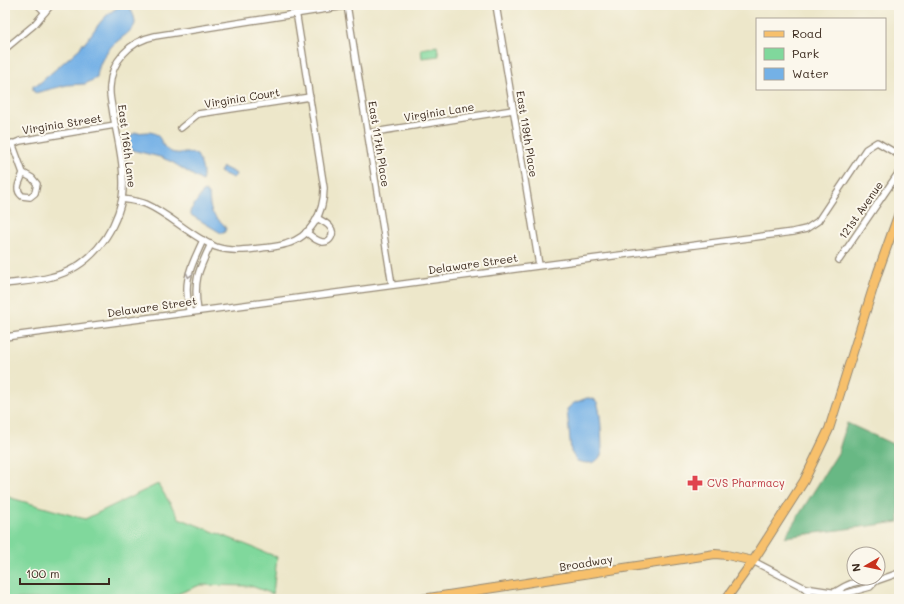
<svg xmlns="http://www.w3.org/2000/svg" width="904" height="604" viewBox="0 0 904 604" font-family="Mali,sans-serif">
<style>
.green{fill:#80d89c;stroke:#5e815d}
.forest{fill:#68b884;stroke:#527151}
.water{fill:#74b1e6;stroke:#586e82}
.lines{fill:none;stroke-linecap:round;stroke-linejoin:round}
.street-casing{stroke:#948874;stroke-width:8}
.primary-casing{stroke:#948874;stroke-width:10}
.street{stroke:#fff;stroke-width:5.5}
.primary{stroke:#f7c06c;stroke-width:8}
.oneway{stroke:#a79f9a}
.labels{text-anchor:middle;stroke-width:4;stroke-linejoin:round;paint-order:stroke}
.street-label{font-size:11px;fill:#3b2a1e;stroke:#fbf7ec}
.health-label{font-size:11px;fill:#be3a42;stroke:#fbf7ec;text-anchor:start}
</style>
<rect width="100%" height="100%" fill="#fbf7ec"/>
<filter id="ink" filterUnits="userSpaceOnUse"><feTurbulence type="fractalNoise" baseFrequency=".025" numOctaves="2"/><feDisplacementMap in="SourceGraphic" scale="8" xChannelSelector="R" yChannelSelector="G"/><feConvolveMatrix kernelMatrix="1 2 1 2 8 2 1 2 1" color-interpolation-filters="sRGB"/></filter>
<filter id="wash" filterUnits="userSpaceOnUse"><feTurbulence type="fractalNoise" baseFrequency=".012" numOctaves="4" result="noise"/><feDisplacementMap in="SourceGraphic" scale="16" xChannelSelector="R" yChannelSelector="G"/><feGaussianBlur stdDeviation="0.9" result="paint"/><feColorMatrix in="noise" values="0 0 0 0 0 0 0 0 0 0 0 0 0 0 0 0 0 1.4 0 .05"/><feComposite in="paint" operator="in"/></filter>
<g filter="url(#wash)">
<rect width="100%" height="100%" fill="#ede7ca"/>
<g class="green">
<path d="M437,46l2,10 -17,2 -1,-9z"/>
<path d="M158,484l21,34 98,39 -4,37 -22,-8 -51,-1 -35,14h-160v-104l6,3 74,21z"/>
</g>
<path class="forest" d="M847,423l52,24v75l-114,15 53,-84z"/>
<g class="water">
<path d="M124,5h4c3,5 7,11 7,18 0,7 -19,18 -24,24 -8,9 -13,19 -14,31l-12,6 -18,1 -32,8 -2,-3v-5h4l4,-3 39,-34 2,-4h2c11,-14 21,-33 40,-39z"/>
<path d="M147,132c17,0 11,14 24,20 8,3 18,-1 26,3 4,7 8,18 5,26l-30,-19 -12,-5 -28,-7 -3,-7 1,-7 5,-3z"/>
<path d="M223,167l12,6 1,2 -3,3 -13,-6z"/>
<path d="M205,191l4,3c1,8 0,16 6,22 4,5 9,7 11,13l-2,4h-3l-30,-18 -1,-4 13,-19z"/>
<path d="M587,398c3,0 7,0 9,3 5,4 6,44 6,52 -5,12 -14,11 -25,8l-6,-9 -4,-43 7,-6z"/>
</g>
</g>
<g filter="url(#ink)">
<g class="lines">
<defs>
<g id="street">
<path d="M38,5l7,7"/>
<path d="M347,5l45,280"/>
<path d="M496,5l43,260"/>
<path d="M5,49l29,-24 17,-20"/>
<path d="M181,128l17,-14 112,-17"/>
<path d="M368,133l145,-23"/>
<path d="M12,143l11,30 9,5 5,6 -2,9 -5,4 -8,-1c-8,-7 -2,-14 1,-23"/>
<path d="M5,147l15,-6 95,-16"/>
<path d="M122,199c4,-28 -4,-58 -9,-85 -1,-9 -4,-18 -3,-27 1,-26 20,-46 45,-51l197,-31"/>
<path d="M306,232c5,4 10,9 16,10 9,1 13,-9 8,-15 -3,-4 -8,-6 -13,-9"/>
<path d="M839,260l60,-88"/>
<path d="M5,284c15,-2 31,-3 46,-7 38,-9 63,-42 71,-78 8,1 17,2 24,5 25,11 45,33 70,43 15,5 31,3 46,1 8,-1 16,-1 24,-4 25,-7 38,-31 38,-56l-29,-183"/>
<path d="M198,311c-5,-30 0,-40 13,-67"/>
<path d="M189,312c0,-8 -2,-15 -2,-23 0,-17 9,-33 16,-49"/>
<path d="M5,337l788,-105 13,-3 12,-8 48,-72 11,-7 22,13"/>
<path d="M753,561l52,27 39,6 26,-7 6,-6 23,-8"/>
<path d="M805,588l9,11"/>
<path d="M835,592c12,-8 27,-13 41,-11"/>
</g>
<g id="primary">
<path d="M422,599l293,-45 12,1 26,6"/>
<path d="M726,599l27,-38 51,-80 25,-52 49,-157 21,-59"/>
</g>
</defs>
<use href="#street" class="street-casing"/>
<use href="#primary" class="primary-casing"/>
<use href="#street" class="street"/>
<use href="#primary" class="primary"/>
</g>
<defs><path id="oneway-chevron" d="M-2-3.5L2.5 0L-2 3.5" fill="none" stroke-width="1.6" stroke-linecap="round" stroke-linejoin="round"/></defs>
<use class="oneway" href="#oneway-chevron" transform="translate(189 275) rotate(104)"/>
</g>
<defs>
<symbol id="pharmacy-bare" viewBox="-9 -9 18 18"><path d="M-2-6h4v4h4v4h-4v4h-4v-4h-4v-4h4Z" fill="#e0444e" stroke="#fbf7ec" stroke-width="2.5" paint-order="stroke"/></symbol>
</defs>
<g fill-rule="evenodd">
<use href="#pharmacy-bare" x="684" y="472" width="22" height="22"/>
</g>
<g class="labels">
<g class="street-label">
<text transform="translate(242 98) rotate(-9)" y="4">Virginia Court</text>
<text transform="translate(439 112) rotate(-9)" y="4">Virginia Lane</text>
<text transform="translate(62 124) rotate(-9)" y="4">Virginia Street</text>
<text transform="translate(527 134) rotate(81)" y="4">East 119th Place</text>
<text transform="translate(379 144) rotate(81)" y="4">East 117th Place</text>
<text transform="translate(127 146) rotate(83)" y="4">East 116th Lane</text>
<text transform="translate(861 210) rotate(-55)" y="4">121st Avenue</text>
<text transform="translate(473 264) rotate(-8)" y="4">Delaware Street</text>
<text transform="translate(152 307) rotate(-8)" y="4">Delaware Street</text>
<text transform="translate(586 563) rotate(-9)" y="4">Broadway</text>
</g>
<g class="health-label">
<text x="707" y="487">CVS Pharmacy</text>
</g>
</g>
<rect width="904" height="604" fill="none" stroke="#fbf7ec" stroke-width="20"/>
<rect x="756" y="18" width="130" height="72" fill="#fbf7ec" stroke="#aea59a"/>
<rect x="764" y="31" width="20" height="6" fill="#f7c06c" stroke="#aea59a"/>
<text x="792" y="38" font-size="12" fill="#3b2a1e">Road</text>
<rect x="764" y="48" width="20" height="12" fill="#80d89c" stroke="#aea59a"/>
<text x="792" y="58" font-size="12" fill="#3b2a1e">Park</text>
<rect x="764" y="68" width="20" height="12" fill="#74b1e6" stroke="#aea59a"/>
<text x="792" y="78" font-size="12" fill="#3b2a1e">Water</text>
<g transform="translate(866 566) rotate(261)"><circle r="19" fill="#fbf7ec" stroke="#aea59a"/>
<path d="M0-3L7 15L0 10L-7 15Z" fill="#c8321e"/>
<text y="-6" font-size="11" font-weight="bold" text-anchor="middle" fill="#3b2a1e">N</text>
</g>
<path d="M20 578v6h89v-6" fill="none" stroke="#3b2a1e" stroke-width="2"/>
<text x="26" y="578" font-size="12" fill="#3b2a1e" stroke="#fbf7ec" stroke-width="3" paint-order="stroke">100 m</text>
</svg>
